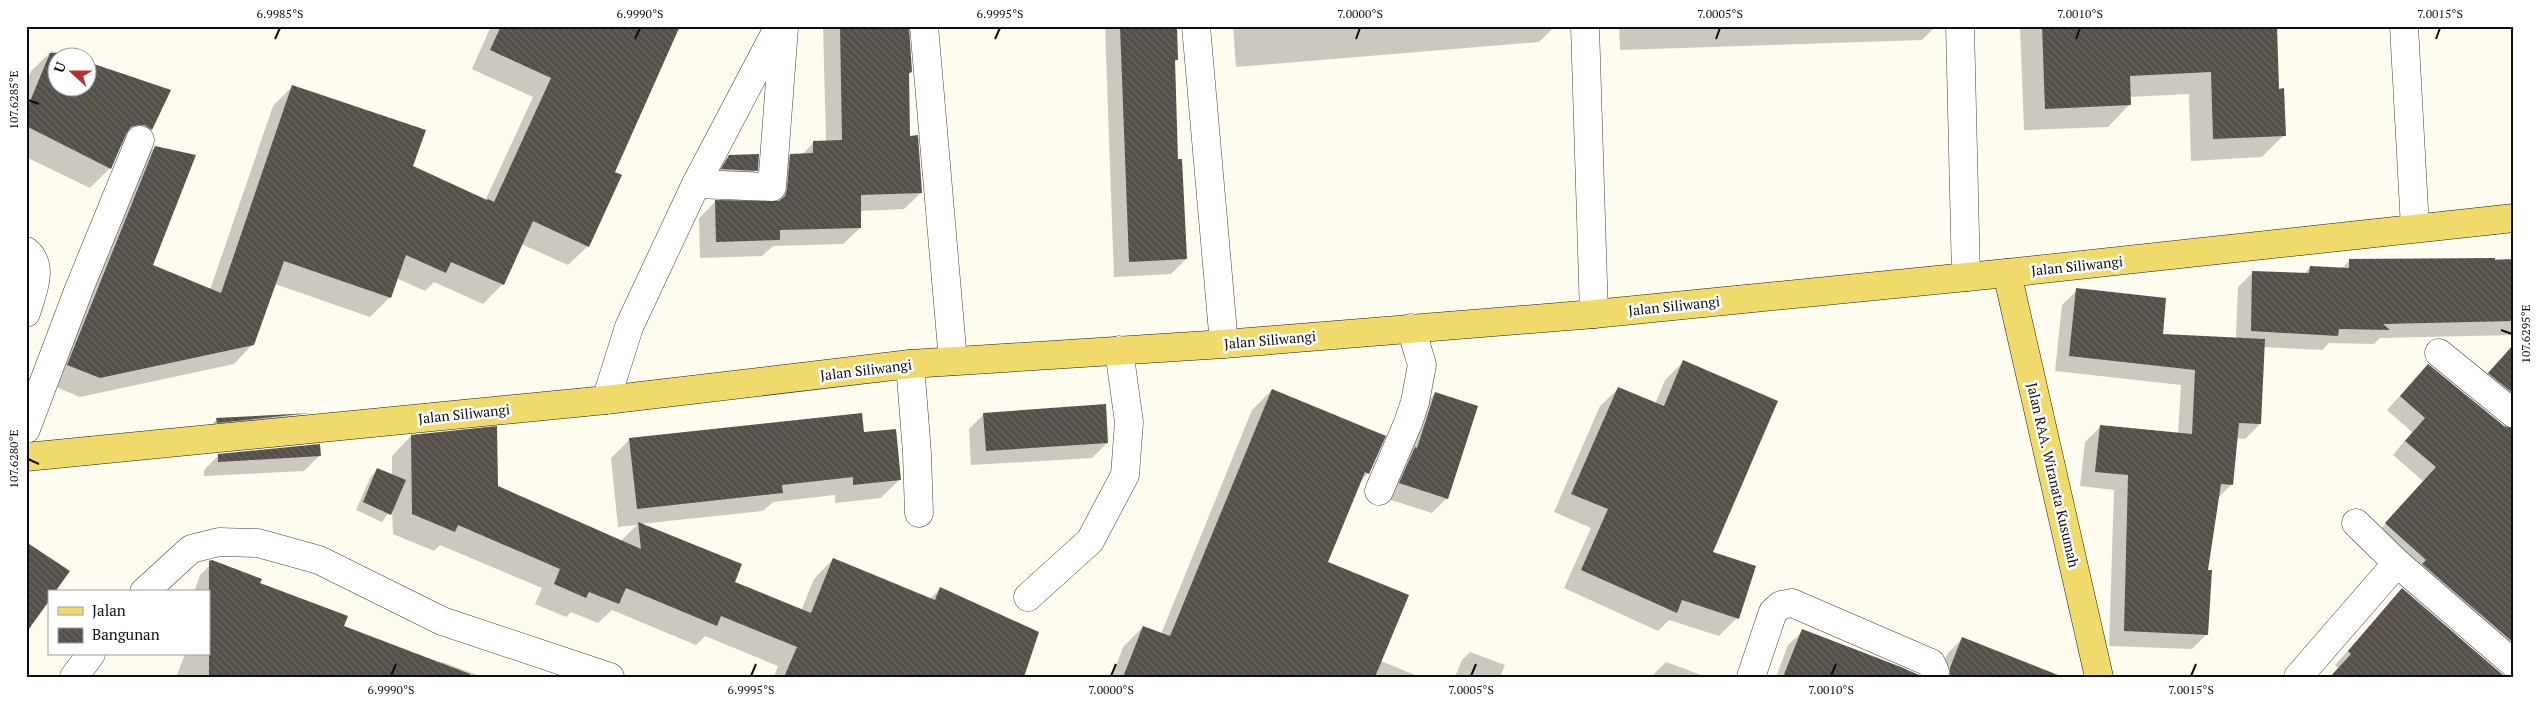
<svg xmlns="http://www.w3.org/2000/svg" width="2540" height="703" viewBox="0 0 2540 703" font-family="'PT Serif',serif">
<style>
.shadow{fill:#0003}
.building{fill:url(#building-back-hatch)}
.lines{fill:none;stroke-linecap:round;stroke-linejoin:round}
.minor-casing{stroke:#404040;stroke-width:29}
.major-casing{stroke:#1e1e1e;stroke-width:29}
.minor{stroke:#fff;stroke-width:28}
.major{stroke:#f0da6c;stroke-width:28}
.ticks{fill:none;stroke:#0d0d0d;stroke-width:2}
.labels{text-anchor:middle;stroke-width:5;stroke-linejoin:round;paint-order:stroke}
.street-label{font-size:14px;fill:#0d0d0d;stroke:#fff}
.neatline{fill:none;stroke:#0d0d0d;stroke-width:2}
.ticks-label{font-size:12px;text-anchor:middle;fill:#0d0d0d}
</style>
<defs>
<pattern id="building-back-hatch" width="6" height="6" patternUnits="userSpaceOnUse" patternTransform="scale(1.25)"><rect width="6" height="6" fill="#554f4a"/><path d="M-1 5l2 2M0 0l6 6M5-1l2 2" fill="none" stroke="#686460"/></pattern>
</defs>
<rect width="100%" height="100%" fill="#fefcef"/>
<g class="shadow">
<path d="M491,26h187l-65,147 -25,73 -20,19 -47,-21 -19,41 -19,19 -49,-22 -9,9 -29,-13 -6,19 -20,20 -95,-33 -22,60 -19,20 -154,33 -31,-13 87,-218 19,-19 -3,119 58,24 63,-184 20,-20 119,80 73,35 48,-104 -61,-28z"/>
<path d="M823,26h84l4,46 -3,3 1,62 12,56 -17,16 -44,2v17l-17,16 -70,2 -11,10 -62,2 -1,-40 16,-16h57l2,-31 17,-16h11l11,-12 13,-1z"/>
<path d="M1105,26h71l1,34 -4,3 4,98 9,98 -15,15 -57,3z"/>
<path d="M1233,26h322l-16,16 -303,25z"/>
<path d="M1619,26h317l-14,14 -302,10z"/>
<path d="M2020,26h255l2,64 7,45 -22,22 -71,4 -2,-67 -60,3 1,7 -22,23 -84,3z"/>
<path d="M52,51l20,7h-14v30h30v-25l81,28 -18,38 -21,21 -9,-5 -11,23 -20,20 -64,-31v-74l5,-12z"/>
<path d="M729,157l27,13 -15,15 -27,-13z"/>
<path d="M2514,259v76l-134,3 -6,6 -45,-1 -7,7 -58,-3 -4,77 -15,15 -9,-1 -4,46 -14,14 -11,73v63l-15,15 -83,-3 5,-156 -34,-4 5,-44 15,-15 78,7 3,-49 -126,-14 7,-66 15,-15 84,45 75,3 2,-51 15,-15 51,2 6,-7 31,2 9,-9z"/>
<path d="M2514,345v76l-39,-34z"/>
<path d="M1683,362l29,191 25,65 -18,18 -50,-16 -11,11 -94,-43 27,-60 -37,-16 46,-106 19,-18 36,16 10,-24z"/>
<path d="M2428,365l75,62 11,3v240l-141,-132 50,-57 -30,-26 19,-23 -25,-22z"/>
<path d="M1272,390l96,83 -8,9 -33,80 54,99 34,14v2h-303l11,-30 20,-20 18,7 91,-224z"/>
<path d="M1435,394l12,104 -15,15 -47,-15 35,-89z"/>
<path d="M984,414l123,29 -15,15 -121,7 -2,-36z"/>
<path d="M309,415l-13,13 -94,7 15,-16z"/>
<path d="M863,434l37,45 -19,19 -46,5v-8l-62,7 -10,9 -123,13 93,59 68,28 13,-32 19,-20 97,40 10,-10 82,88h-248l4,-11 -73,-30 -9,9 -84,-35 -14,13 -27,-11 -5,5 -31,-13 7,-16 -102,-43 -6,6 -41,-17 -1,-26 -10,14 -26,-12 14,-32 7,-8 15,6v-20l19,-20 85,51 124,55 17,-17 -19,2 -7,-69 19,-19z"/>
<path d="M219,455l100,1 -15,15 -100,5v-6z"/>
<path d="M213,562l129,64 98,38 2,-2 41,15h-307l9,-23h24v-62h-15l6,-17z"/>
<path d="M2402,590l101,87h-173l8,-9 -3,-3z"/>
<path d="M1803,631l59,21 56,25h-142l12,-32z"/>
<path d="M1963,638l95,39h-120l10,-24z"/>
<path d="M1470,652l35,13 -5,12h-45l7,-17z"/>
<path d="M1666,662l38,14v1h-53z"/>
</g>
<g class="building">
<path d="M501,26h179l-65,146 7,3 -33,72 -56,-26 -29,64 -53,-23 -5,11 -40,-18 -15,43 -107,-37 -30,84 -154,33 -33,-13 88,-219 41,9 -43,110 68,28 71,-208 134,45 -13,36 74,34 1,-1 6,3 57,-124 -61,-28z"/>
<path d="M840,26h69l3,46 -3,1 1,63 8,-1 4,58 -61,2v33l-81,2v10l-64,2 -1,-42 64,1 6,-5 2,-7 3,-35 23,-1v-12l29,-1z"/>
<path d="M1120,26h57l1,34h-3l3,99h4l5,100 -58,3z"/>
<path d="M2042,26h235l2,63 5,-1 2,48 -73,3 -2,-67 -81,4 1,29 -86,4z"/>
<path d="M50,53h12l14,5h-18v30h30v-26l83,28 -19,40 -7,-5h-7l-7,2 -5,7 -15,35 -85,-43v-15z"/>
<path d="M759,154l-1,17 -37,-2 8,-14z"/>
<path d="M2495,258v2l19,-1v62l-131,3 7,6 -51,-1 -1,7 -87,-5 1,-60 57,2 1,-7 39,2v-9z"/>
<path d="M2076,288l90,10 -3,36 102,5 -4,85 -22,-1 -6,62 -12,-1 -13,86h4l-4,65 -84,-4 4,-156 -33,-3 5,-47 92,9 3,-64 -126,-14z"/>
<path d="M2514,344v50l-26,-21z"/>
<path d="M1683,360l95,41 -65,151 43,14 -17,53 -57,-19 -5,13 -96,-43 27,-61 -37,-15 47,-107 46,19z"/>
<path d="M2428,364l76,62 10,3v214l-92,-79 4,-4 -41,-37 51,-56 -31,-26 20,-23 -25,-22z"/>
<path d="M1272,389l114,47 -17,38 -4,-2 -37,90 81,33 -34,82h-252l20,-51 27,10z"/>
<path d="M1435,392l43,14 -30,93 -49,-16 16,-36 2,1z"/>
<path d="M1106,404l2,39 -122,8 -3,-38z"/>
<path d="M312,413l-95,10 -1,-5z"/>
<path d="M862,413l2,19 32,-3 5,51 -48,5v-8l-71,8 1,8 -146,16 -8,-71z"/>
<path d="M497,426l1,60 143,63 -3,-27 104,42 -7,18 76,31 22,-55 102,42 5,-13 99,45 -15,45h-240l13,-30 -76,-31 -4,10 -91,-38 -7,16 -30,-12 -3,6 -32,-14 6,-15 -102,-44 -3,7 -43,-18 -1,-79z"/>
<path d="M320,444l1,12 -103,6v-8z"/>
<path d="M377,468l29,12 -15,35 -28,-13z"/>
<path d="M26,542l44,29 -15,21h-6v9l-23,32z"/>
<path d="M212,560l50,19 -2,4 88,33 -4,10 126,48v3h-261v-116z"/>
<path d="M2402,588l102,88 2,1h-176l21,-23 -3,-3z"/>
<path d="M1802,629l99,38 18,8v2h-136z"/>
<path d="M1962,637l96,38 -1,2h-107v-9z"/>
</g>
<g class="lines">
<defs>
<g id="minor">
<path d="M924,26l29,335"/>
<path d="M1196,26l28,318"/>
<path d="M1585,26l9,288"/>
<path d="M1960,26l6,251"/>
<path d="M2404,26l11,202"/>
<path d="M696,184l76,3 12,-159"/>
<path d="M26,251c19,15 6,42 0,62"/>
<path d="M2439,353l75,61"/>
<path d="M910,364l7,89 2,60"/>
<path d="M606,400l23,-73 67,-143 83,-158"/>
<path d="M26,429l53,-140 61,-149"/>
<path d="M1379,491l29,-68 7,-21 7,-37 -11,-37"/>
<path d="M2397,563l117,101"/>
<path d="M144,592l47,-43 28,-7 39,1 61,17 123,61 168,56"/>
<path d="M1028,597l62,-56 35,-66 4,-53 -10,-72"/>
<path d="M74,677l17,-23"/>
<path d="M1751,677l22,-65 8,-7 11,-2 139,60 4,9 -1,5"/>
<path d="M2298,677l99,-114 -41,-40"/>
</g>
<g id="major">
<path d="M2007,273l92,404"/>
<path d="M26,457l580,-57 304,-36 314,-20 370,-30 413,-41 507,-55"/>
</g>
</defs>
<use href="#minor" class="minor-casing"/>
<use href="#major" class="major-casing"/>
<use href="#minor" class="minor"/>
<use href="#major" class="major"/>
</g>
<path class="ticks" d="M275,39l5,-11M635,39l5,-11M995,39l5,-11M1356,39l4,-11M1716,39l4,-11M2076,39l4,-11M2436,39l4,-11M28,100l11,4M2501,330l11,4M28,459l11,5M391,676l5,-12M751,676l5,-12M1111,676l5,-12M1471,676l5,-12M1831,676l5,-12M2191,676l5,-12"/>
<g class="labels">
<g class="street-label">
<text transform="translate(2077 266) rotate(-6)" y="5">Jalan Siliwangi</text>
<text transform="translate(1674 306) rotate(-6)" y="5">Jalan Siliwangi</text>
<text transform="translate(1270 340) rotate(-5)" y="5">Jalan Siliwangi</text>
<text transform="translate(866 370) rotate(-7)" y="5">Jalan Siliwangi</text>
<text transform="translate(464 414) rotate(-6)" y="5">Jalan Siliwangi</text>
<text transform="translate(2053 475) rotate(77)" y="5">Jalan RAA. Wiranata Kusumah</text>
</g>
</g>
<rect width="2540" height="703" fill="none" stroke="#ffffff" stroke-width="55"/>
<rect x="48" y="590" width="162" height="65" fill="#ffffff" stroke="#9e9e9e"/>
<rect x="58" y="607" width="25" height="8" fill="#f0da6c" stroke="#9e9e9e"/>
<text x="92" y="616" font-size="15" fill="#0d0d0d">Jalan</text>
<rect x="58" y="628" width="25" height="15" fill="url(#building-back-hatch)" stroke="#9e9e9e"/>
<text x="92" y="640" font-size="15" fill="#0d0d0d">Bangunan</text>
<g transform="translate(72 72) rotate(291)"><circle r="24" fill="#ffffff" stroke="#9e9e9e"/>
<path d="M0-4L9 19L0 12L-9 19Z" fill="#b5312d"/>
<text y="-8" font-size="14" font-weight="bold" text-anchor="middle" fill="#0d0d0d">U</text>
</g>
<rect x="28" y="28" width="2484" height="648" class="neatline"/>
<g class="ticks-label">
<text x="280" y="18">6.9985°S</text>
<text x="640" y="18">6.9990°S</text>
<text x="1000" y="18">6.9995°S</text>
<text x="1360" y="18">7.0000°S</text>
<text x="1720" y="18">7.0005°S</text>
<text x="2080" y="18">7.0010°S</text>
<text x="2440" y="18">7.0015°S</text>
<text transform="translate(14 100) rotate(-90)" y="4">107.6285°E</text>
<text transform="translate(2526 334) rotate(-90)" y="4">107.6295°E</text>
<text transform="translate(14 459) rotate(-90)" y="4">107.6280°E</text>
<text x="391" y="694">6.9990°S</text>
<text x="751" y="694">6.9995°S</text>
<text x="1111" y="694">7.0000°S</text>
<text x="1471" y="694">7.0005°S</text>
<text x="1831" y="694">7.0010°S</text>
<text x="2191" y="694">7.0015°S</text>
</g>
</svg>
